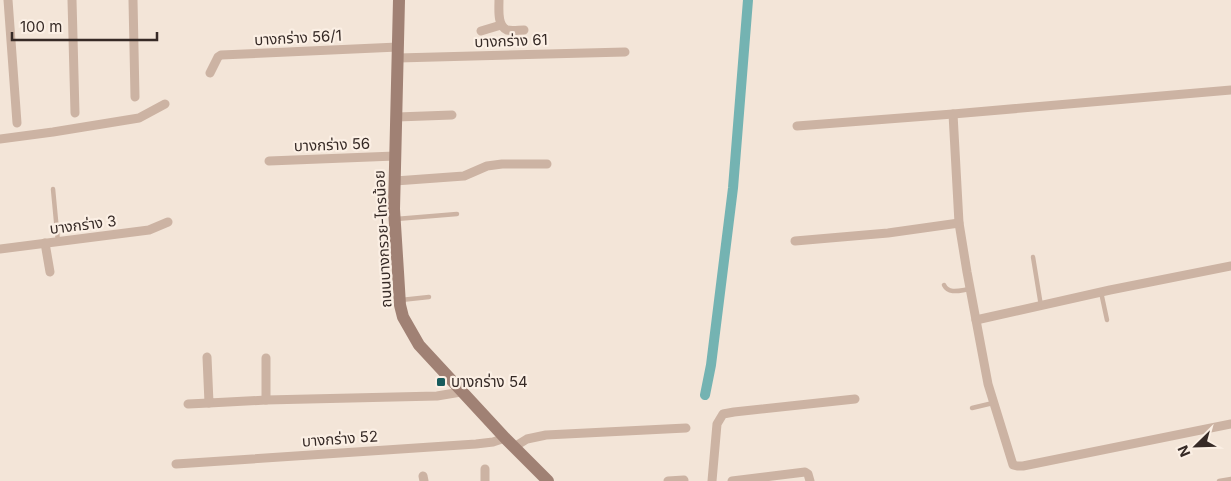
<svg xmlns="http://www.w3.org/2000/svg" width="1231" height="481" viewBox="0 0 1231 481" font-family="Inter,'Noto Sans Thai',sans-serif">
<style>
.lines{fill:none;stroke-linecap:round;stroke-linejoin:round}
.canal{stroke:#74b3b2;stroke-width:10}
.lane{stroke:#ccb3a3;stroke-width:4.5}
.street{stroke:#ccb3a3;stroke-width:9}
.secondary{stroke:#a08174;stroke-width:12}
.poi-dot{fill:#175b5c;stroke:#fbefe4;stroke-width:2}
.labels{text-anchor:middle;stroke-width:4.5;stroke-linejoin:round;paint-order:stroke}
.street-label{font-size:15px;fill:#362a26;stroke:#fbefe4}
.poi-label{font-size:15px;fill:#362a26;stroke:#fbefe4;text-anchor:start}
</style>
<rect width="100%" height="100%" fill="#f3e5d8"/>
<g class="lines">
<path class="canal" d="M705,395l6,-30 22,-177 15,-188"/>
<g class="lane">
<path d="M53,189l5,53"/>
<path d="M396,219l61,-5"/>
<path d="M1033,257l8,49"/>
<path d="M944,285c5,10 17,5 26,4"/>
<path d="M1101,292l6,28"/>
<path d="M401,300l28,-3"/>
<path d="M972,408l21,-5"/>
<path d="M1219,481l12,-2"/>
</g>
<g class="street">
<path d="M8,0l9,123"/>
<path d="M72,0l3,113"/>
<path d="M133,0l2,97"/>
<path d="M499,0c0,9 -2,26 8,30 5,1 12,0 17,0"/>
<path d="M481,31l20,-6"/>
<path d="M398,58l227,-6"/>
<path d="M210,73l8,-16 3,-2 177,-8"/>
<path d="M953,114l6,109 8,49 21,112 25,81 4,1h6l208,-42"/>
<path d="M397,117l55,-2"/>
<path d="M797,126l156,-12 278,-24"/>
<path d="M0,139l53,-7 86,-14 26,-14"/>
<path d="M269,161l126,-5"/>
<path d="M395,181l69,-5 23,-10 15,-2h45"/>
<path d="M795,241l93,-8 71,-10"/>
<path d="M45,243l5,29"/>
<path d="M0,249l149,-19 19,-8"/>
<path d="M976,320l134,-30 121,-24"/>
<path d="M207,357l2,46 57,-3 171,-4 24,-4"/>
<path d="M266,400v-42"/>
<path d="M188,404l21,-1"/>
<path d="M514,447l13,-8 19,-4 140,-7"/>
<path d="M176,464l300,-20 17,-2 12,-4"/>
<path d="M485,469v12"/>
<path d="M423,476l1,5"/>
<path d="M668,481l16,-1"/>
<path d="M712,481l5,-57 6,-10 11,-2 121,-13"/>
<path d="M732,481l73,-9 3,2 2,7"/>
</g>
<path class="secondary" d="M399,0l-5,209 4,63 2,33 3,12 16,28 86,93 43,43"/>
</g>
<rect class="poi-dot" x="436" y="377" width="10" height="10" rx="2.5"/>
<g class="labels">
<g class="street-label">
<text transform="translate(298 38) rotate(-3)" y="5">บางกร่าง 56/1</text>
<text transform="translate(511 41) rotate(-2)" y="5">บางกร่าง 61</text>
<text transform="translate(332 145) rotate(-2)" y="5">บางกร่าง 56</text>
<text transform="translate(83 225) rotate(-7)" y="5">บางกร่าง 3</text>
<text transform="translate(383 239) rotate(-93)" y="5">ถนนบางกรวย-ไทรน้อย</text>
<text transform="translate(340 439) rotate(-4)" y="5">บางกร่าง 52</text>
</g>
<g class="poi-label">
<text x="451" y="387">บางกร่าง 54</text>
</g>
</g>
<g transform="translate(1196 446) rotate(247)" stroke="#fbefe4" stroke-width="4" paint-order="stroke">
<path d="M0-4L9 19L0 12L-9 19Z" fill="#362a26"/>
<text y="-8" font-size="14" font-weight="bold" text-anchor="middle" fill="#362a26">N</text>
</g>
<path d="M12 32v8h145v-8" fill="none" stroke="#362a26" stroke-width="2.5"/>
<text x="20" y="32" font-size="15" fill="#362a26" stroke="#fbefe4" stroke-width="4" paint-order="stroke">100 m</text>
</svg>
